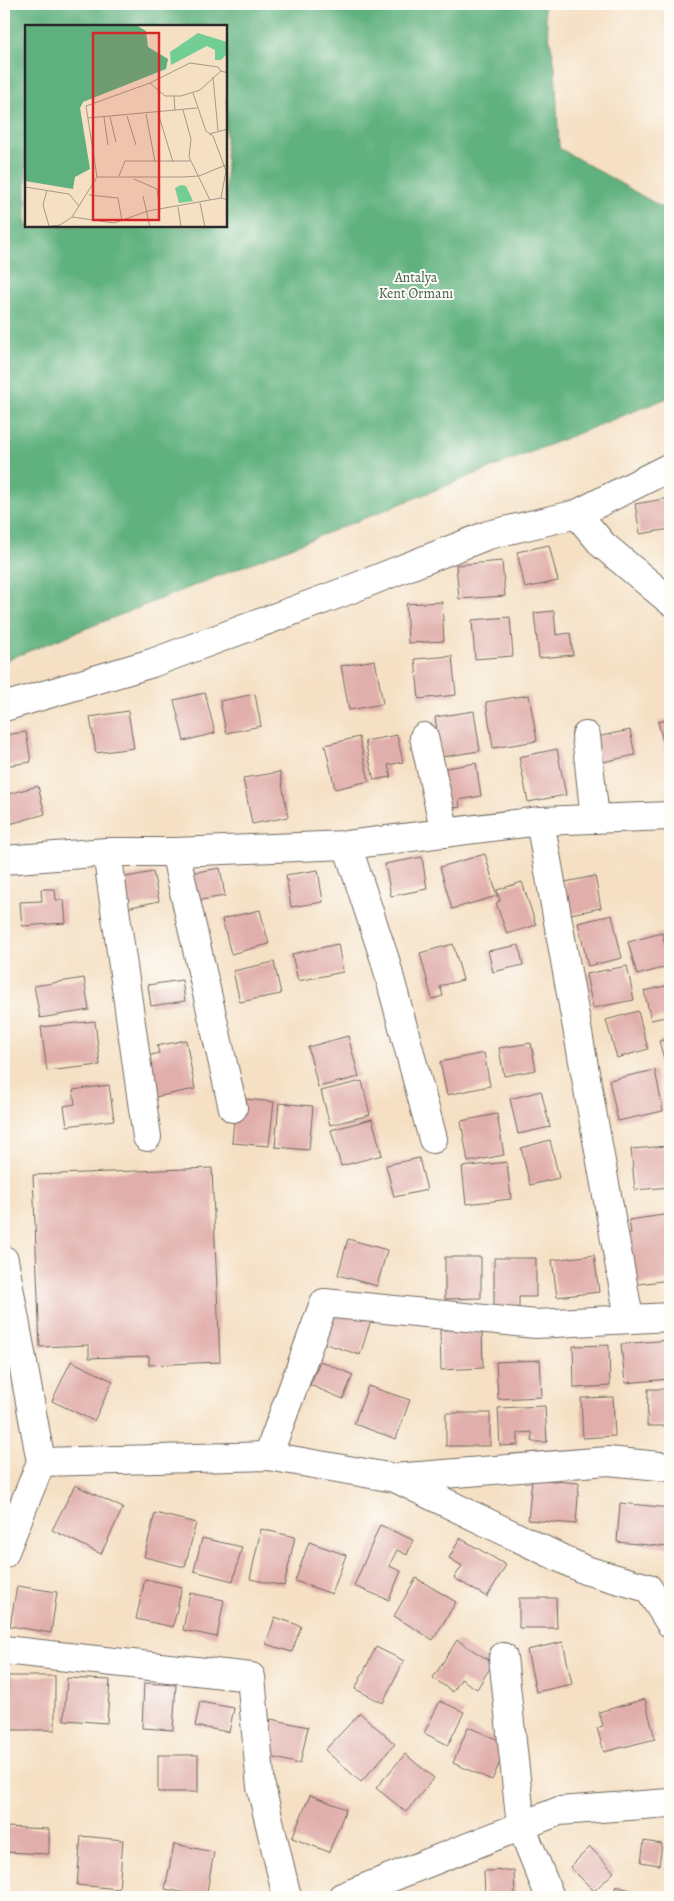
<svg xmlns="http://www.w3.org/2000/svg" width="674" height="1901" viewBox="0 0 674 1901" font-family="Alegreya,serif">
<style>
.forest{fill:#5eb17e;stroke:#446e54;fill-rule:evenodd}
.building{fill:#e1afab}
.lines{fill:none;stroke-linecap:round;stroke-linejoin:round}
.street-casing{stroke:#726a61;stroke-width:30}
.street{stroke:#fff;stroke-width:28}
.labels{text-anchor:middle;stroke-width:4;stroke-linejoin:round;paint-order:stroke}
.park-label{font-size:14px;fill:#415c4b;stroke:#fdfcf7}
.inset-road{fill:none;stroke:#a49887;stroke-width:1}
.view{fill:#d62828;fill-opacity:0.15;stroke:#d62828;stroke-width:2.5}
.inset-edge{fill:none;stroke:#2b2b2b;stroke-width:2.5}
</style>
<rect width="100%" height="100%" fill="#fdfcf7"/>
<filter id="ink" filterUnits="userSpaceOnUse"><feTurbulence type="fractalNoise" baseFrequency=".02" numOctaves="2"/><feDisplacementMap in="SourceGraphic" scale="10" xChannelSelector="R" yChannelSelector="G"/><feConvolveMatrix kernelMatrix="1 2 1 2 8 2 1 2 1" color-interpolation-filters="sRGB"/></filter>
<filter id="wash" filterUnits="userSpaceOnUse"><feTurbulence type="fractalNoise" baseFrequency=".0096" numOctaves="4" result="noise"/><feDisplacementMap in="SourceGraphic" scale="20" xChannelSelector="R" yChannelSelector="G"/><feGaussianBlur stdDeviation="1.12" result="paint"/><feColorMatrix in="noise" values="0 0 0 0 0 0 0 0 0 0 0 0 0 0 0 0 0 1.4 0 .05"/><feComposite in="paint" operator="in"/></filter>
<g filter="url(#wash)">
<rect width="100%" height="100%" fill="#f5e0c4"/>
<path class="forest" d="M4,4h539l12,62 4,82 111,64v185l-666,264zM26,26h200v200h-200z"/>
<g id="blocks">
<g class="building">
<path d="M670,498v31l-30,5 -5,-30z"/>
<path d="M549,545l9,36 -33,7 -8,-36z"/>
<path d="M502,561l3,35 -46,3 -3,-34z"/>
<path d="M442,602l2,39 -36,2 -2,-39z"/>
<path d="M554,611l2,24 14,-2 3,22 -34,3 -5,-45z"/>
<path d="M510,617l3,39 -38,3 -3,-39z"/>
<path d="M452,656l4,39 -37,4 -4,-40z"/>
<path d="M375,660l8,44 -34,6 -8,-44z"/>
<path d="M205,693l10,40 -31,8 -10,-41z"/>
<path d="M255,694l6,32 -35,7 -6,-32z"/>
<path d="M529,695l8,46 -44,7 -7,-46z"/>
<path d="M128,711l6,37 -38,5 -6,-36z"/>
<path d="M474,711l6,40 -39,6 -6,-40z"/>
<path d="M670,719v48l-12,-45z"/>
<path d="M630,730l5,25 -37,8 -6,-25z"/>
<path d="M26,732l5,30 -27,4v-31z"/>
<path d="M397,735l6,27 -15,3 3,12 -17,3 -9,-39z"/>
<path d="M359,737l10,44 -34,8 -10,-44z"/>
<path d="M557,749l9,46 -38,7 -9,-45z"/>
<path d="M476,763l5,33 -22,4 1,7 -18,3 -7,-40z"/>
<path d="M280,772l8,45 -36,7 -9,-46z"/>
<path d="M38,786l7,28 -35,10 -6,-29z"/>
<path d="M485,854l12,42 -45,13 -12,-42z"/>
<path d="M422,857l5,32 -36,7 -6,-32z"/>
<path d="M220,868l5,28 -37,6 -4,-28z"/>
<path d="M318,870l5,32 -32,5 -5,-32z"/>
<path d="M153,872l6,29 -32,7 -6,-30z"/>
<path d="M595,876l6,32 -30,6 -6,-32z"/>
<path d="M522,882l14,43 -29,9 -11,-31 4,-2 -3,-11z"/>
<path d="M41,889h14l1,11h8l2,23 -44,3 -2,-24 22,-1z"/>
<path d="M260,910l9,34 -38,10 -9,-35z"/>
<path d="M612,915l10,43 -34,8 -10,-43z"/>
<path d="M662,933l8,33 -33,9 -9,-33z"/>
<path d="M338,944l5,28 -45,9 -6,-27z"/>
<path d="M453,944l10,36 -23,6 3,10 -11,3 -12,-46z"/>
<path d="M519,945l4,20 -30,7 -5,-21z"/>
<path d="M274,962l7,32 -41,8 -7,-31z"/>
<path d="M627,966l7,34 -41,8 -7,-34z"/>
<path d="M84,978l5,32 -49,8 -6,-32z"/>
<path d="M182,980l3,21 -34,5 -3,-21z"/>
<path d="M670,985v31l-19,4 -7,-29z"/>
<path d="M638,1011l10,38 -31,9 -11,-38z"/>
<path d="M95,1021l5,44 -53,6 -6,-44z"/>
<path d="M348,1036l11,41 -41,10 -10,-40z"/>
<path d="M670,1038v42l-11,-39z"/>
<path d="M186,1040l9,49 -40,8 -7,-41 11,-3 -2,-7z"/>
<path d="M531,1043l5,27 -32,6 -5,-28z"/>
<path d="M484,1053l6,33 -43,9 -7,-33z"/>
<path d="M655,1070l8,41 -45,10 -9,-41z"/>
<path d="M362,1081l8,34 -40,10 -9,-34z"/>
<path d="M109,1085l5,35 -47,6 -3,-20 11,-2 -2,-14z"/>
<path d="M541,1091l9,36 -32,7 -8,-35z"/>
<path d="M236,1098l38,4 -5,44 -37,-3z"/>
<path d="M279,1103l34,3 -4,44 -34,-3z"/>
<path d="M497,1114l7,41 -36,7 -7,-41z"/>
<path d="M372,1119l10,36 -41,11 -10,-36z"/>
<path d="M550,1140l9,38 -29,7 -9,-37z"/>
<path d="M668,1146l2,41 -35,3 -4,-41z"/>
<path d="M419,1158l8,32 -33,7 -8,-32z"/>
<path d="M507,1162l4,37 -45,5 -4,-37z"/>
<path d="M212,1168l8,194 -71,3v-9l-60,2v-13l-49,2 -7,-172z"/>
<path d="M670,1214v66l-39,5 -7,-51 7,-1 -2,-13z"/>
<path d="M348,1239l39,11 -10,36 -39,-11z"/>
<path d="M594,1255l5,37 -42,5 -5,-37z"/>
<path d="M445,1257h36v41l-36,1z"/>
<path d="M494,1258h42v39h-17v11h-25z"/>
<path d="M335,1306l37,11 -12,38 -37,-12z"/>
<path d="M482,1329l1,39 -42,2 -1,-40z"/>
<path d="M670,1340v39l-45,4 -4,-39z"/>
<path d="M609,1345l1,41 -36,2 -1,-42z"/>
<path d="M540,1360l2,37 -44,2 -2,-37z"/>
<path d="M71,1361l42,20 -19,40 -42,-20z"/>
<path d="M320,1361l33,14 -10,24 -33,-14z"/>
<path d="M368,1386l42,14 -14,39 -42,-15z"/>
<path d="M648,1389h22v37h-23z"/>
<path d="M613,1397l2,39 -32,2 -2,-40z"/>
<path d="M545,1406l2,36h-15v-10l-14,1v12l-18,1 -2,-38z"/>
<rect x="446" y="1413" width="44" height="33"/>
<path d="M532,1479l47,4 -3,41 -48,-4z"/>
<path d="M75,1485l48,23 -22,46 -49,-24z"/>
<path d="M620,1503l50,5 -1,39 -52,-5z"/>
<path d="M155,1513l41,10 -11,44 -41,-10z"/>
<path d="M380,1525l33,15 -6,15 -10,-5 -8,16 12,5 -12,29 -35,-14z"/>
<path d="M261,1529l34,8 -11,49 -34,-7z"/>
<path d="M202,1538l40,9 -9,34 -39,-10z"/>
<path d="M460,1538l46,27 -19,32 -33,-19 8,-12 -13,-8z"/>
<path d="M309,1542l37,13 -14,39 -37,-13z"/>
<path d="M416,1578l40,24 -23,38 -39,-24z"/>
<path d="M145,1579l37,8 -9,40 -37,-8z"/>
<path d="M17,1586l40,6 -6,41 -41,-7z"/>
<path d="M190,1593l34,7 -7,37 -34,-7z"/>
<path d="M519,1598h37l1,30h-38z"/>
<path d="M275,1617l26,9 -9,26 -26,-8z"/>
<path d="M457,1640l36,23 -16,26 -16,-10 -8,13 -20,-14z"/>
<path d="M563,1642l9,42 -36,8 -9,-42z"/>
<path d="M376,1647l28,14 -21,42 -28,-14z"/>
<rect x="8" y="1676" width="47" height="54"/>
<path d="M67,1678l43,2 -3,43 -43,-3z"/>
<path d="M144,1683l32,2 -3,45 -31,-2z"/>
<path d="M645,1699l10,40 -51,13 -7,-24 6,-2 -4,-14z"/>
<path d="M440,1701l24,11 -16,33 -24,-12z"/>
<path d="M200,1702l34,6 -5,24 -34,-6z"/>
<path d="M360,1713l35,31 -34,38 -36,-32z"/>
<path d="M271,1719l37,8 -8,37 -37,-9z"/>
<path d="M468,1727l40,17 -16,36 -39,-17z"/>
<path d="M405,1754l29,24 -28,34 -30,-24z"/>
<rect x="158" y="1755" width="40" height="37"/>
<path d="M310,1795l36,14 -17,43 -37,-14z"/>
<path d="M5,1827l44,2v25l-45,-2z"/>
<path d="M81,1836l42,4 -4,49 -42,-4z"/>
<path d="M644,1841l18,3 -3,21 -18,-3z"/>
<path d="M174,1844l40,8 -8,45 -41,-8z"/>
<path d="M590,1847l24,25 -20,19 -24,-24z"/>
<path d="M514,1870l1,27h-30l-1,-26z"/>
<path d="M616,1886l37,11h-40z"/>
</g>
</g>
</g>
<g filter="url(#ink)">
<use href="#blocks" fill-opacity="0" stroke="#726a61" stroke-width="1"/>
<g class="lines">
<defs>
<g id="street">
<path d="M577,514l26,31 67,56"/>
<path d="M4,707l148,-44 189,-70 147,-58 89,-21 93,-47"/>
<path d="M586,736l9,83"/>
<path d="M424,737l21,96"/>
<path d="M540,821l89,497"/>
<path d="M347,845l38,115 48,179"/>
<path d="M107,852l40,285"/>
<path d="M175,852l58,256"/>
<path d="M4,860l103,-8h68l172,-7 193,-24 130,-5"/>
<path d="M4,1260l37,202 -37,92"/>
<path d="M268,1456l56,-153 212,21 134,-7"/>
<path d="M41,1462l227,-6 126,22 214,-17 62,6"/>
<path d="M395,1478l190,92 63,18 22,35"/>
<path d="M4,1650l247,27 10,110 26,110"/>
<path d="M503,1657l18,169 29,71"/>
<path d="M342,1897l217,-86 111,-8"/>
</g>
</defs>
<use href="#street" class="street-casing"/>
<use href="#street" class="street"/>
</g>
</g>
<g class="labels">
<g class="park-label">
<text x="416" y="282">Antalya<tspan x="416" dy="16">Kent Ormanı</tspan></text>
</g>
</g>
<g transform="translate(25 25)">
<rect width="202" height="202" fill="#f5e0c4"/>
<path d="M173,8l29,9v12l-6,6h-6v-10l-8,-4 -36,19 -1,-13zM156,160l5,1 7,15 -14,2 -4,-15z" fill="#73ce95"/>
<path d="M0,0h111l10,6 2,16 20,12 -2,10 -83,33 -3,6 10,61 -15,8 -2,12 -48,-8z" fill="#5eb17e"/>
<path class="inset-road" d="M188,52l5,54M125,58l15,13h16l19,-6 21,-19 7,2M168,68l13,38 7,5 13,35 -5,27M149,71l1,15M201,75l1,29M158,85l8,29 -2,18 21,43M133,88l15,49M121,89l9,48M102,91l9,29M79,92l4,28M85,92l6,25M63,93l109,-10M184,109l19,-5M94,151l6,-15h65M72,152h85l17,-1 29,-12M109,154l23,10 3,21M0,162l44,7 10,12M22,165l-4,15 6,21M64,170l29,3 4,23M118,171l7,31M175,178l5,24M153,182l3,20M47,192l42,6 34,-12 73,-13 7,2M20,202l15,-2 12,-8 25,-40 -11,-71 64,-23 40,-20 28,4 3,4"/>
<path class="view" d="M68,8h66v187h-66z"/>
<rect width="202" height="202" class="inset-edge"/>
</g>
<rect width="674" height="1901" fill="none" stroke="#fdfcf7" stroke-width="20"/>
</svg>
